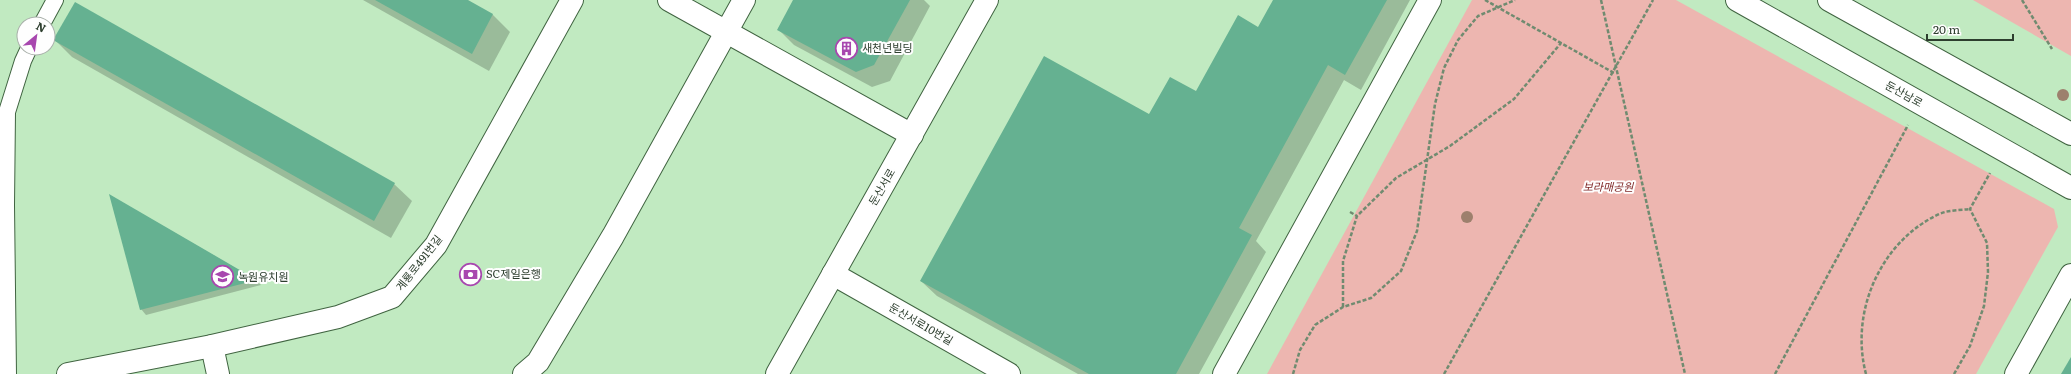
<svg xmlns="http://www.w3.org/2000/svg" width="2071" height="374" viewBox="0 0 2071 374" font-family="Literata,'Noto Sans KR',serif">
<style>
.green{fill:#edb6b0}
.shadow{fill:#0003}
.building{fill:#65b191}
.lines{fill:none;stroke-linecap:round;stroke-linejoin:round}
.service-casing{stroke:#406441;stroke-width:18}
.minor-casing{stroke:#406441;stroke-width:24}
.secondary-casing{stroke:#406441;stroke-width:24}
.path{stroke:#708b70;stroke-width:2.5;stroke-dasharray:4 2;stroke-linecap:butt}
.service{stroke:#fff;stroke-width:16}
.minor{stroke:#fff;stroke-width:22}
.secondary{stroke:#fff;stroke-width:22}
.tree{fill:#9d806d}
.labels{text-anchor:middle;stroke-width:4;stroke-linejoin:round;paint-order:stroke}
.poi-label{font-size:11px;fill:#2d3e2e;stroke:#fefefe;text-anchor:start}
.street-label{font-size:11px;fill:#2d3e2e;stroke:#fefefe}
.park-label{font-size:11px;font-style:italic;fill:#802928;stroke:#fefefe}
</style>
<rect width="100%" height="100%" fill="#c1eac1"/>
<g class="green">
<path d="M1472,0h204l378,209 4,18 -82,147h-709z"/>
<path d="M1973,0h98v56z"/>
</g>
<g class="shadow">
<path d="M363,0h103l27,15 17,17 -21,39z"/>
<path d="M795,0h129l6,6 -40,75 -18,6 -78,-42 -16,-16z"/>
<path d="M1274,0h136l-49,90 -17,-10 -88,161 10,11 -67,122h-121l-141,-78 -16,-15 229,-166 46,-23 63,-64z"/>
<path d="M55,40l339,144 18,17 -21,37 -319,-181z"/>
<path d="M111,196l145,84 5,5 -115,30 -5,-6z"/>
</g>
<g class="building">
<path d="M375,0h93l25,14 -21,40z"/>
<path d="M793,0h117l-36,65 -18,7 -79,-42z"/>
<path d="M1273,0h114l-42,75 -17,-10 -89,163 13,7 -76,139h-87l-169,-93 124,-225 105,58 21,-37 26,14 42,-76 20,12z"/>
<path d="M75,2l320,181 -21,38 -321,-181z"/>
<path d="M109,194l148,86 -117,30z"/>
<path d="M2071,357v17h-10z"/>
</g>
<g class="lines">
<defs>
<g id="service">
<path d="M42,24l13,-24"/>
<path d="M8,374l-2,-169 1,-93 16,-51 6,-13"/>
</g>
<g id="minor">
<path d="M669,0l243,135"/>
<path d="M833,274l176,100"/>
<path d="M212,346l6,28"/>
<path d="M68,374l144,-28 126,-29 54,-20 44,-52 136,-245"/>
<path d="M524,374l14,-12 75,-126 131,-236"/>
<path d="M1224,374l206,-374"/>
<path d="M2016,374l55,-99"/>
</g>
<g id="secondary">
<path d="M1737,0l334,188"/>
<path d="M1829,0l242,134"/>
<path d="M777,374l210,-374"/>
</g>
</defs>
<use href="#service" class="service-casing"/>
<use href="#minor" class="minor-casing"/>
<use href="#secondary" class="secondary-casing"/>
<g class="path">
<path d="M1485,0l129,73"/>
<path d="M1601,0l84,374"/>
<path d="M2022,0l30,49"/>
<path d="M1350,212l7,4"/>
<path d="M1343,307v-46l14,-45 39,-38 54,-32 64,-47 47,-56"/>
<path d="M1293,374l7,-24 15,-25 28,-18 28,-9 30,-27 16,-40 18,-127 9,-36 14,-28 20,-24 37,-16"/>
<path d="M1444,374l209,-374"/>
<path d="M1775,374l133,-249"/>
<path d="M1866,374c-14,-53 6,-112 50,-146 8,-6 19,-13 29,-16 8,-2 17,-2 25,-3"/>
<path d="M1954,374l16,-28 14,-40 4,-34 -1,-29 -17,-34 20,-36"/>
</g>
<use href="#service" class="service"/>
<use href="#minor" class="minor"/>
<use href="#secondary" class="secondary"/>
</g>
<g class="tree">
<circle cx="2063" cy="95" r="6"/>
<circle cx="1467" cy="217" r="6"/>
</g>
<defs>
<symbol id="building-ring" viewBox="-11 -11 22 22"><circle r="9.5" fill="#fefefe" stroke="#a847af" stroke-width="1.5"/><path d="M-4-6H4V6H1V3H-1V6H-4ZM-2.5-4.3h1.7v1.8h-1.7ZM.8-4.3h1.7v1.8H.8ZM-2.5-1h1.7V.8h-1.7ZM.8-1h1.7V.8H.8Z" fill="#a847af"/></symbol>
<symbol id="bank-ring" viewBox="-11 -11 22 22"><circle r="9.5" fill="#fefefe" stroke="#a847af" stroke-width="1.5"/><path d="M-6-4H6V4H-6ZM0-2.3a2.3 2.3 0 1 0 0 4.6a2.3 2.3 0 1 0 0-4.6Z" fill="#a847af"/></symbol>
<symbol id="school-ring" viewBox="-11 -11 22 22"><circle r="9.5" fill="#fefefe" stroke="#a847af" stroke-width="1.5"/><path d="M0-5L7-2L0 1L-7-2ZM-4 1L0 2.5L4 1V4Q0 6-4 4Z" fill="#a847af"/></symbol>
</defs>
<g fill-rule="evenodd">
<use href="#building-ring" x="834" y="36" width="25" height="25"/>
<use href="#bank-ring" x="458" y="262" width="25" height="25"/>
<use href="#school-ring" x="210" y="264" width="25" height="25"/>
</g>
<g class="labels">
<g class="poi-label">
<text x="862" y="52">새천년빌딩</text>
<text x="486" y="278">SC제일은행</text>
<text x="238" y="281">녹원유치원</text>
</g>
<g class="street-label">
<text transform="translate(1904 94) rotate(29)" y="4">둔산남로</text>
<text transform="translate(882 187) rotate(-60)" y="4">둔산서로</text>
<text transform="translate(419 263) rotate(-52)" y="4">계룡로491번길</text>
<text transform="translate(921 324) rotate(30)" y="4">둔산서로10번길</text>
</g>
<g class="park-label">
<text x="1608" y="191">보라매공원</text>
</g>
</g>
<g transform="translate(36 36) rotate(29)"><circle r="19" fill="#fefefe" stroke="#aab1ab"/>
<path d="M0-3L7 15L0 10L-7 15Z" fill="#a847af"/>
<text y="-6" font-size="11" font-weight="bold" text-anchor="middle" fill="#2d3e2e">N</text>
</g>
<path d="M1927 34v6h86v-6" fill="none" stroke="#2d3e2e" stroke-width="2"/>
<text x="1933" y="34" font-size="12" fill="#2d3e2e" stroke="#fefefe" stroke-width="3" paint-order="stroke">20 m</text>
</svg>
